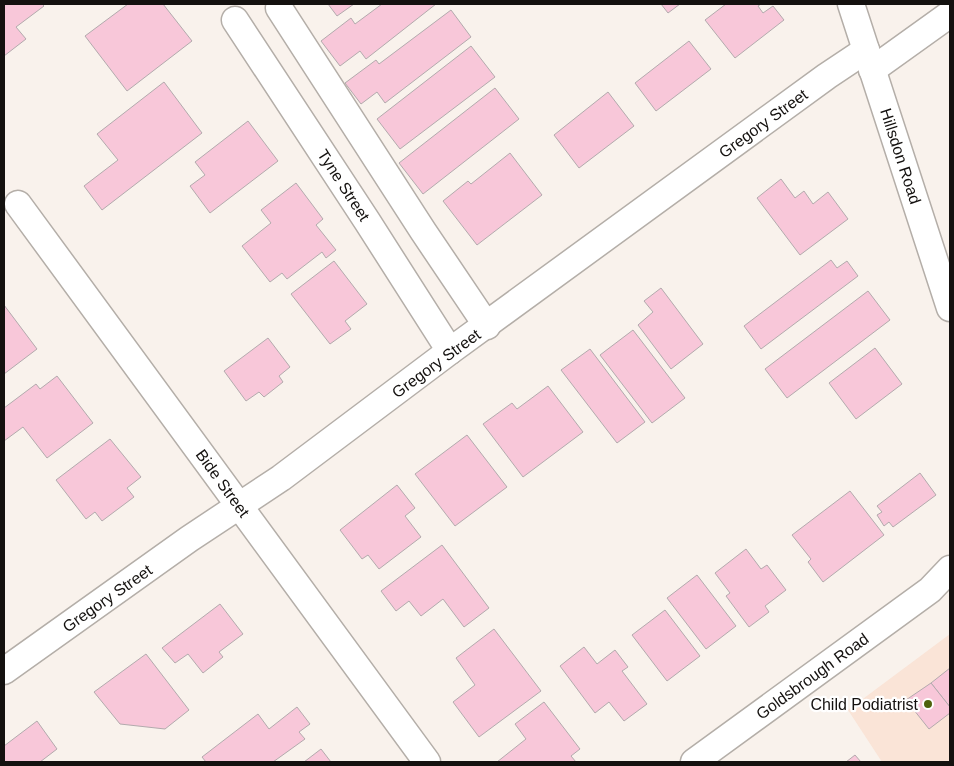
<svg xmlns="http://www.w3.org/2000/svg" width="954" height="766" viewBox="0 0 954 766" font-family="Helvetica,sans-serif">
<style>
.commercial{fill:#fae4d7}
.building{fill:#f8c7d9;stroke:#b3aaad}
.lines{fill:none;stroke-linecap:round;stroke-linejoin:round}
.street-casing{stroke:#b4aea8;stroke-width:29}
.street{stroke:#fff;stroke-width:26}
.poi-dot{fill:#4f630e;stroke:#fff;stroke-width:2}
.labels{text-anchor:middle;stroke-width:4.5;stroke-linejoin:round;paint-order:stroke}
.street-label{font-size:16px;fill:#14110f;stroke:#fff}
.poi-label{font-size:16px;fill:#14110f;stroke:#fff;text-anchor:end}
</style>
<rect width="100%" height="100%" fill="#f9f2ec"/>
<path class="commercial" d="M950,634v128h-68l-34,-52z"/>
<g class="building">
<path d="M4,4h38l2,2 -28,21 10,12 -22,17z"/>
<path d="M128,4h35l29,37 -65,50 -42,-55z"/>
<path d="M328,4h26l-17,12z"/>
<path d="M382,4h54l-70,55 -6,-8 -20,15 -19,-25 30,-23 4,6z"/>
<path d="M661,4h19l-12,9z"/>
<path d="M726,4h35l-3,2 5,7 10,-7 11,14 -49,38 -30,-38z"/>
<path d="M451,10l20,27 -86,66 -8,-11 -16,12 -16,-21 31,-23 3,4z"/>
<path d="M689,41l22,28 -55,42 -21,-28z"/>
<path d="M471,46l24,31 -95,72 -23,-30z"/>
<path d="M164,82l38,51 -100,77 -18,-24 34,-26 -21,-26z"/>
<path d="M495,88l24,31 -96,75 -24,-31z"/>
<path d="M608,92l26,34 -55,42 -25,-33z"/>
<path d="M248,121l30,40 -68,52 -20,-27 15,-11 -10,-13z"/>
<path d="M510,153l32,42 -65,50 -34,-44 25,-20 3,3z"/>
<path d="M781,179l14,19 9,-7 9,13 15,-12 20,27 -48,36 -43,-57z"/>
<path d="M296,183l27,36 -7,6 20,25 -10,8 -4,-6 -35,27 -5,-6 -12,9 -28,-36 29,-23 -10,-13z"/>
<path d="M831,260l6,8 10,-7 11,15 -97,73 -17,-23z"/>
<path d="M334,261l33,43 -22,17 6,8 -21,15 -39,-50z"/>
<path d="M661,288l42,56 -32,25 -33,-44 15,-13 -9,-11z"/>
<path d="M868,291l22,29 -103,78 -22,-29z"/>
<path d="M4,305l33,44 -33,25z"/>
<path d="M633,330l52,68 -33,25 -52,-68z"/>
<path d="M268,338l22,29 -11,9 4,6 -19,15 -5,-5 -13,9 -22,-30z"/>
<path d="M875,348l27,36 -46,35 -27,-36z"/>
<path d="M590,349l55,73 -28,21 -56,-73z"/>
<path d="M57,376l36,47 -46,35 -24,-31 -19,14v-33l32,-24 4,5z"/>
<path d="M548,386l35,46 -60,45 -40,-53 29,-21 5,6z"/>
<path d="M467,435l40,52 -52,39 -40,-52z"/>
<path d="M110,439l31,38 -14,11 7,9 -32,24 -7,-9 -9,7 -30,-39z"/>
<path d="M920,473l16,22 -43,32 -4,-5 -5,4 -7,-11 5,-3 -5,-6z"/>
<path d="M397,485l18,23 -10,8 16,21 -42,32 -11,-14 -6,4 -22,-29z"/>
<path d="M850,491l34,44 -61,47 -15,-20 3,-3 -19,-24z"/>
<path d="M442,545l47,63 -25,19 -21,-28 -22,17 -12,-15 -13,10 -15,-20z"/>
<path d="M746,549l15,20 6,-4 19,25 -21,16 4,6 -20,15 -23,-31 4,-3 -15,-20z"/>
<path d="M697,575l39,51 -30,23 -39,-51z"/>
<path d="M220,604l23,30 -24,18 4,5 -20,16 -15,-19 -13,9 -13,-15z"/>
<path d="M665,610l35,46 -33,25 -35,-46z"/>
<path d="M494,629l47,62 -62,46 -26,-35 22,-17 -19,-27z"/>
<path d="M584,647l13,17 18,-14 13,17 -6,4 25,33 -23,17 -15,-19 -14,11 -35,-47z"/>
<path d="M146,654l43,56 -24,19 -45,-5 -26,-32z"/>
<path d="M950,668v39l-19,-24z"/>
<path d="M931,683l19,24v6l-21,16 -23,-29z"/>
<path d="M544,702l36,47 -9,7 5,6h-79l29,-23 -11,-15z"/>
<path d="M297,707l13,17 -11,8 6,7 -32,23h-67l-4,-5 56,-43 11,15z"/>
<path d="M37,721l20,28 -17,13h-36v-16z"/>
<path d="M321,749l10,13h-27z"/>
<path d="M855,755l6,7h-15z"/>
</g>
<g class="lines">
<defs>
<g id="street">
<path d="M851,4l99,304"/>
<path d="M279,8l144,223 64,95"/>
<path d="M235,20l132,201 83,130"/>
<path d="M872,70l78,-56"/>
<path d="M18,204l409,558"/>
<path d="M4,671l185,-132 92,-61 169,-127 377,-275 39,-26"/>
<path d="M694,762l236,-172 20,-21"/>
</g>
</defs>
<use href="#street" class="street-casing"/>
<use href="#street" class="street"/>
</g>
<circle class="poi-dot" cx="928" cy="704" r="5"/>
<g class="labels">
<g class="street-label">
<text transform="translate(763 123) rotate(-36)" y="6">Gregory Street</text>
<text transform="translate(901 156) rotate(72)" y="6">Hillsdon Road</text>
<text transform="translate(344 185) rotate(57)" y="6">Tyne Street</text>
<text transform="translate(436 363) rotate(-36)" y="6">Gregory Street</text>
<text transform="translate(223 483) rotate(54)" y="6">Bide Street</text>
<text transform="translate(107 598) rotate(-35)" y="6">Gregory Street</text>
<text transform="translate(812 676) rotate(-36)" y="6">Goldsbrough Road</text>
</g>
<g class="poi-label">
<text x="918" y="710">Child Podiatrist</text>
</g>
</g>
<rect width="954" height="766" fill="none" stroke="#14110f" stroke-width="10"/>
</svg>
